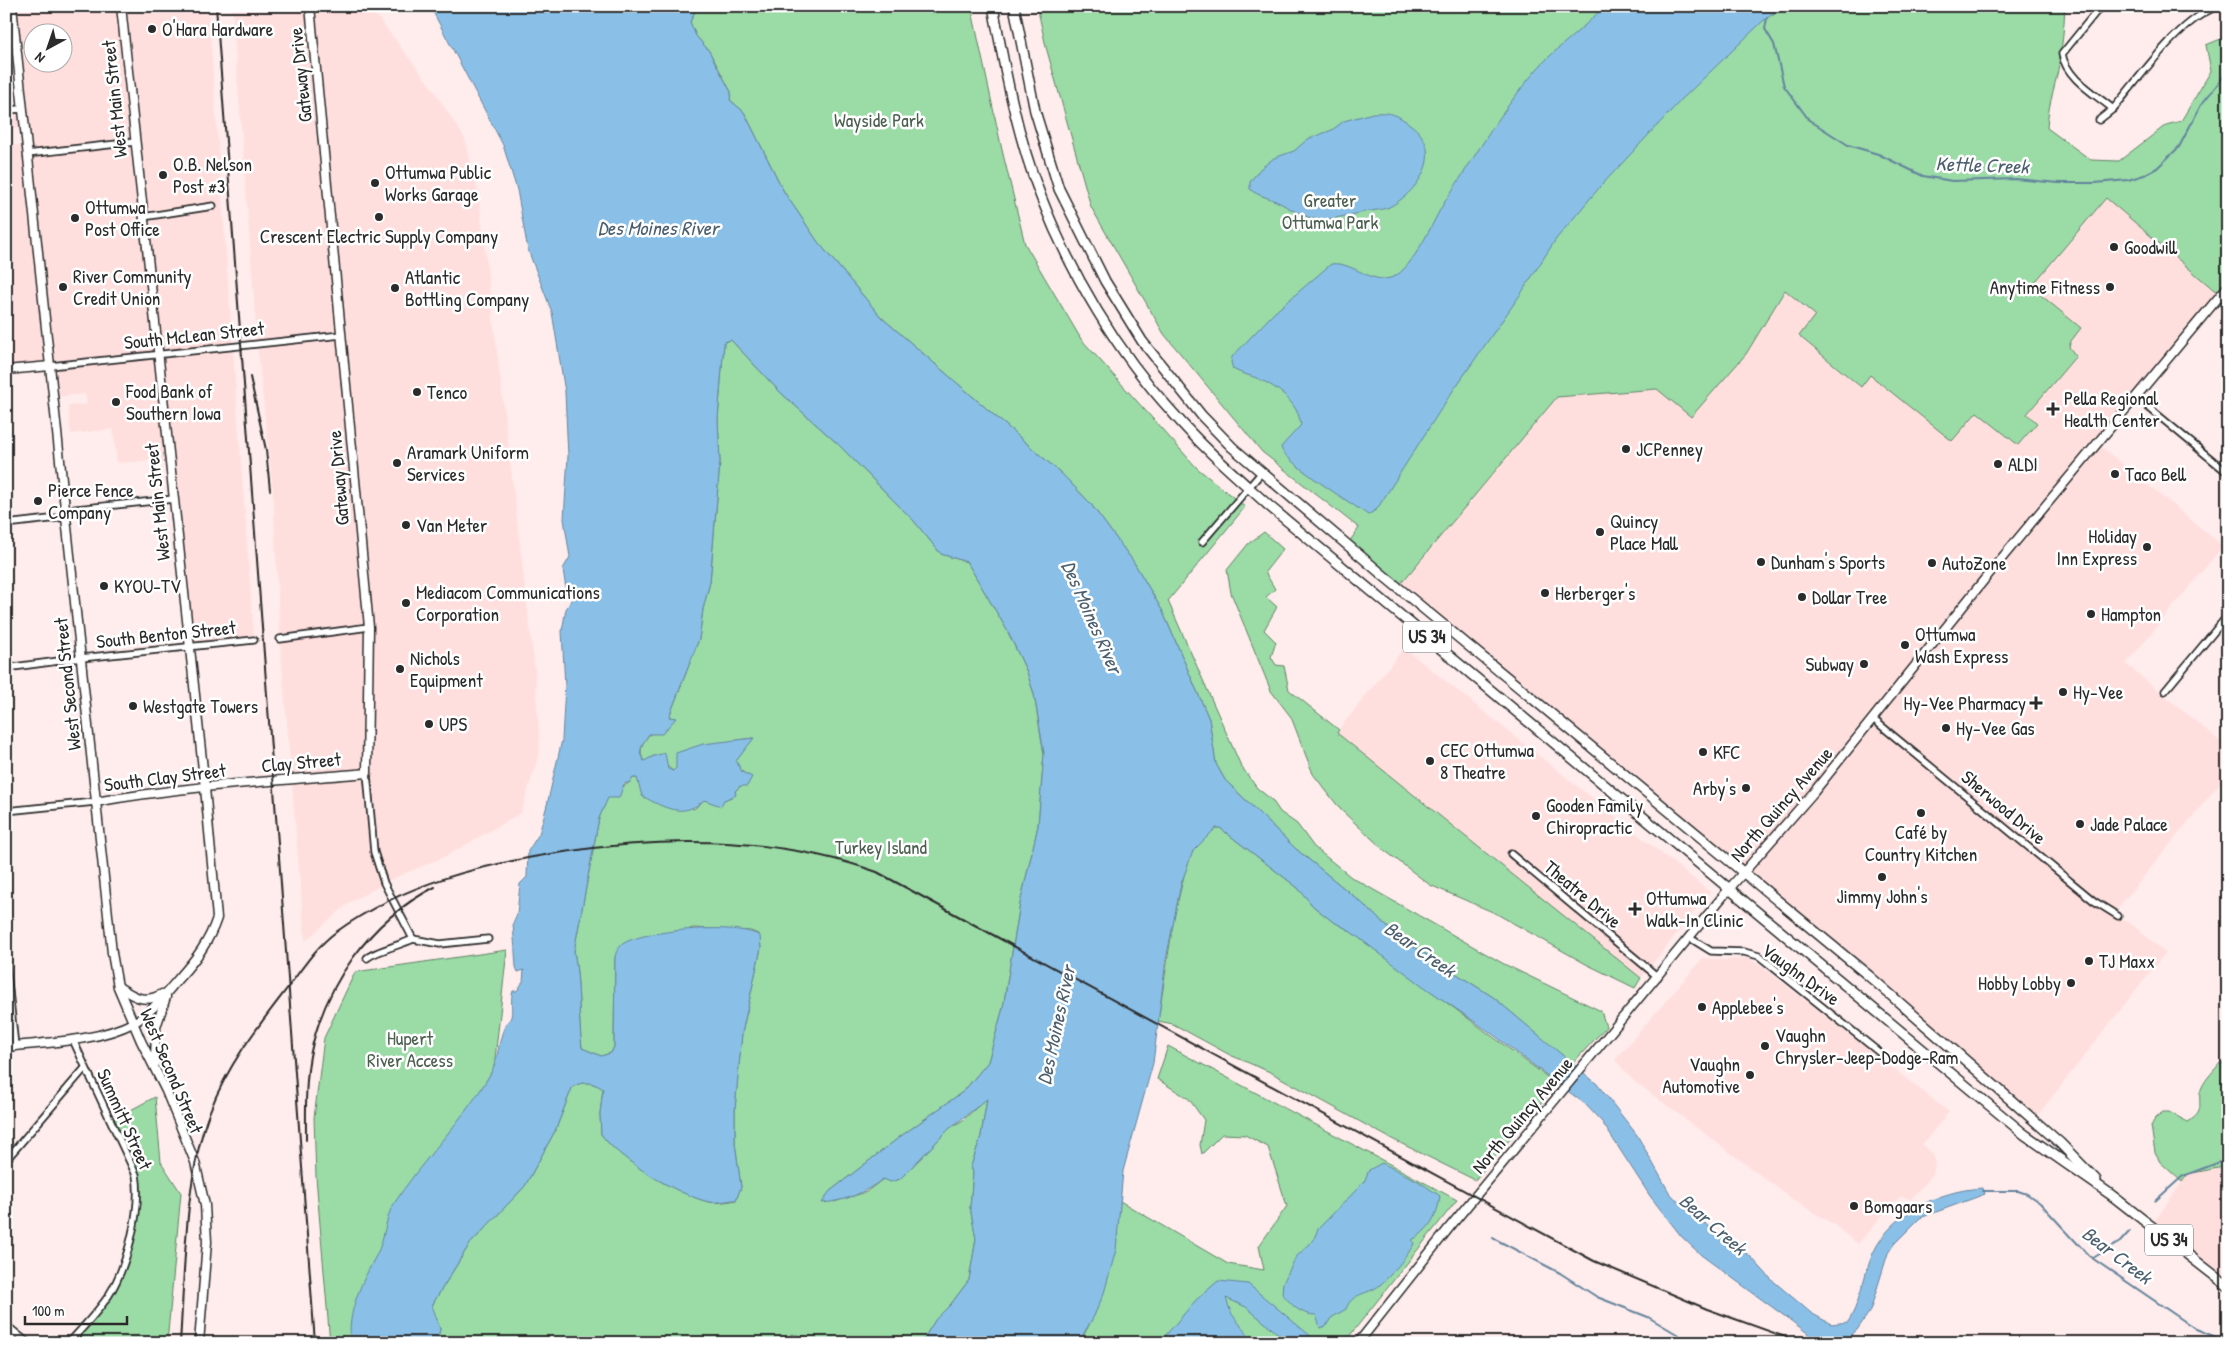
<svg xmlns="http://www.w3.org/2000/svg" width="2234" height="1349" viewBox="0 0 2234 1349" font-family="'Patrick Hand',sans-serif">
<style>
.built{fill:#ffdfde;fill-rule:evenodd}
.green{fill:#9adba6;stroke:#628368}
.water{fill:#8ac0e8;stroke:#64849c}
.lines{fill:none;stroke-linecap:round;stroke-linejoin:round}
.stream{stroke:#64849c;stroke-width:2}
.street-casing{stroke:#2b2b2b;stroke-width:9}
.secondary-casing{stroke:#2b2b2b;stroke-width:11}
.primary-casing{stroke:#2b2b2b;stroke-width:12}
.street{stroke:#fff;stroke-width:5.5}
.secondary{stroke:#fff;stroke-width:8}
.primary{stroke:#fff;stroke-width:9}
.rail{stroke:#2b2b2b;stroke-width:2}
.poi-dot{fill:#2b2b2b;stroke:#fff;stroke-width:2}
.labels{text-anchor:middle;stroke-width:5;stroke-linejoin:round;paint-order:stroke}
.shield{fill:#fff;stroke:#6b6b6b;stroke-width:1}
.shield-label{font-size:18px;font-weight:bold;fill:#2b2b2b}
.poi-label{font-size:19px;fill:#2b2b2b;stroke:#fff;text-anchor:start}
.street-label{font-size:19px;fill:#2b2b2b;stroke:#fff}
.park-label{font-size:19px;fill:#4c6050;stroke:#fff}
.water-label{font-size:20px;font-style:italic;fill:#4c5f6d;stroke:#fff}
</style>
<rect width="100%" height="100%" fill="#ffecec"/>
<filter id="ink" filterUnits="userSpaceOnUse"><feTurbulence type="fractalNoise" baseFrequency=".02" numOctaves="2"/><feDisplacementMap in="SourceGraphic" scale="10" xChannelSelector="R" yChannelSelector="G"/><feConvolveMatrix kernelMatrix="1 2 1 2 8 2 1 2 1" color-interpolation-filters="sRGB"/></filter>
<g filter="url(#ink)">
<g class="built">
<path d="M6,6h202l46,634 -64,7 -21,-188 -52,4 -4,-34 -42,5 -3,-28 19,-2 -2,-10 -32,3 -3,-31 -44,4v-224l20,-1 -1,-18 -19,2v-40l14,-2 -6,-62h-8zM32,32h30v30h-30z"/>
<path d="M232,6h137l64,83 32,50 13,52 57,480 5,80 -19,62 -77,44 -52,22 -43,24 -44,38 -25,-302 -7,-147 -15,-140z"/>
<path d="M2106,198l114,97 -122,149 125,102 -97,118 102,84v25l-114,140 20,13 31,27 -131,167 -165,-144 -471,-389 159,-190 100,-8 89,-35 39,-65 31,26 -17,22 61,50 10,-13 82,66 25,-29 41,34 19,-22 -10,-9 49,-58 -7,-9 2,-6 10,-12 -50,-41z"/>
<path d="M1404,648l306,244 -69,86 -305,-245z"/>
<path d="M1703,958l23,2 22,-2 16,10 185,144 -27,33 10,8 3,10 -2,11 -22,25 -10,-2 -8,6 -35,41 -25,-20 -38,-23 -161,-120 -19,-21z"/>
<path d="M2228,1166v120l-77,-60 37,-52z"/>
</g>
<g class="green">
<path d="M704,6h267l31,144 23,94 56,95 116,129 48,39 -77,94 73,165 16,22 15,12 8,12 17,12 17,23 37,30 153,87 97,47 5,16 -34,37 -79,-67 -96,-61 -35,-33 -66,-54 -71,-69 -9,-16 -7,-45 -47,-109 -29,-49 -43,-58 -27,-28 -182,-158 -63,-75 -34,-50 -40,-80 -14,-12 1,-8 -22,-41 -13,-15 -6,-14 5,-11z"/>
<path d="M1037,6h745l-10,10 12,-10h281c-1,22 -3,43 -7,64 -4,20 -10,36 -11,58l44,32 28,1 47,-36 15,-4 30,-50 -5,-26 22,-9v250l-8,9 -114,-97 -75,89 50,41 -10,13 -2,6 7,9 -49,58 10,9 -19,22 -41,-33 -25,29 -82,-66 -9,12 -62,-51 16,-21 -30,-25 -39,64 -55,63 -34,-28 -100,8 -159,190 -51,-42 12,-17 -97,-76 -98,-118 -73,-127 -45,-160z"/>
<path d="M731,340l49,52 58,52 76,77 27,33 26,8 40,68 20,42 7,22 10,60 -6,72 -18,78 -17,104 -15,54 -24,29 -63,45 -72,56 5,10 32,-10 17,-13h17l50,-51 13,-8 24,-22 -6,38 -10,30 2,7 -3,34 6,32 -7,41 -18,24 -15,15 -15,24h-109l-2,-5 -18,-4 3,9h-359l4,-14 -8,-23 3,-6 34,-55 56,-59 30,-55 17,-43c9,-8 22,-6 31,1l-3,25 1,20c18,26 76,60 108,68 8,1 19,0 27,-2l5,-13 -6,-44v-34l7,-76 19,-85 -3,-14 -7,-3 -58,-3 -78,29 -1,90 -3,6 -10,3 -19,-8c-4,-32 -2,-65 -8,-97l25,-133 9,-21 22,-15 3,-4h4l57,31 10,-9h20l11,-5v-4l16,-14 -9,-5 -6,-11 17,-23 -21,3 -59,30 -19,-15 -10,6c-12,-23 16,-35 31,-44l-6,-1 30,-78 4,-30 7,-27 10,-120 -2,-43 6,-77z"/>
<path d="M1264,532l19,17 -18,23 10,17 -9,8 11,10 -13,23 12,12 -5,15 5,8 8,1 5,24 50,40 -2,3 304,245 -6,10 -49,-24 -91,-51 -65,-28 -46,-35 -43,-40 -28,-36 -22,-57 -20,-26 -40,-98 -4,-23 21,-26z"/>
<path d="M1216,828h4l78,60 15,18 19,15 15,8 210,155 -82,96 -89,-44 -116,-64 -40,-17 -57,-31 -15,-3 16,-104 13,-54 6,-12z"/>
<path d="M507,950l-13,118 -137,239 -8,36h-19l-14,-166 -2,-59 10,-80 31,-66z"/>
<path d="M1168,1046l289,154 -113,143h-265c29,-48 36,-87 41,-142l108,63 36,6 -5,-24 28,-40 -19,-59 -23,-12 -23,-1 -20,20 -2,-9 4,-25 -15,-21 -32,-20z"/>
<path d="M2220,1063l8,3v100l-40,8 -6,8 -22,-20 -5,-9 -4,-27 5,-9 7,-5h6l19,10c20,-12 7,-20 14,-35 4,-9 12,-16 18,-24z"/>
<path d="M155,1097l6,65 20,31 -14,150h-98l40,-49 10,-20 16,-56 1,-43 -26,-54z"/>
</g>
<g class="water">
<path d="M430,6h249l14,3 3,-3h8l-9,5 -5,11 6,14 13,15 22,41 -1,8 14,12 40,80 34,50 63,75 182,158 27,28 43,58 29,49 47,109 7,45 9,16 71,69 66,54 35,33 96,61 104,87 40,51 32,57 15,16 66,48 21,23 40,34 20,11 17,-2c11,-16 15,-43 22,-61 15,-45 68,-71 113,-73l2,6 -65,24 -26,26 -6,9 -18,58 -13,19 -8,7 -13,3 -19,-2 -8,-4 -108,-79 -20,-19 -31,-40 -48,-74 -17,-18 -94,-71 -68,-47 -76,-57 -15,-8 -19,-15 -15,-18 -78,-60h-4l-23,23 -12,33 -15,76 -13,103 -30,108 -7,79 -12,43 -10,23 -16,27h-157l15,-24 15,-15 18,-24 7,-41 -6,-32 3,-34 -2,-7 10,-30 6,-37 -37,29 -50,51 -9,3 -8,-3c-19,14 -37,22 -61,24l7,-11 72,-56 63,-45 24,-29 15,-54 17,-104 18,-78 6,-73 -10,-59 -7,-22 -20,-42 -40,-68 -26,-8 -27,-33 -76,-77 -58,-52 -49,-52 -7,2 -6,77 2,43 -10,120 -7,27 -4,30 -30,78 7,1 -14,16h-13l-7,11 -2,9 4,7 10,-5 11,-3 3,16 5,2 3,-3v-15l27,-9 51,-6 -18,23 6,11 10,5 -5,9h-7l-5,5 1,4 -12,5 -3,6 -17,-6c-21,19 -39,8 -62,-4l-5,-18h-4l-3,4 -6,2 -5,14h-11l-9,20 -25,133c6,32 4,65 8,97l19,8 10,-3 3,-6 1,-90c1,-6 5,-12 11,-15 23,-12 113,-20 134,-6l1,12 -19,85 -7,76v34l6,44 -5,13h-3c-8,1 -16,3 -24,2 -31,-7 -90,-42 -108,-68l-1,-20 3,-25c-9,-7 -22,-9 -31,-1l-17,43 -30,55 -56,59 -34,55 -3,6 8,23 -3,13 -86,1c-5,-31 12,-63 26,-89 7,-14 9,-36 15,-47 29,-47 71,-85 99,-134 8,-15 7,-33 14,-47 1,-3 5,-6 6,-9 2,-9 -1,-17 2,-26h4l6,-9 1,-12 -6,2 -2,-5 -3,-44 4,-9 3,-30 7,-7 1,-26 11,-17 8,-29 15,-65 3,-54 -3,-55 4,-22 8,-12 -8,-8 -3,-20 7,-12 -6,-38 4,-63 -3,-64 -13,-80 -24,-62 -11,-60 -14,-45z"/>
<path d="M1604,6h180l-21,15 -82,79 -82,88 -43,51 -36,56 -70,100 -73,114 -9,6c-15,-11 -86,-54 -87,-68l20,-22c-3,-22 -22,-37 -42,-46 -9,-4 -18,-5 -26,-10l-2,-7 1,-5 42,-44 57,-49c22,-3 41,22 62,13 20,-8 40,-56 51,-74 31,-46 57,-93 94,-135 20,-22 46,-39 66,-62z"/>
<path d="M1373,113c19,-1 23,1 38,12 33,25 11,62 -18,80 -9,6 -23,5 -33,8 -41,8 -42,12 -80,-10 -9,-5 -23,-7 -30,-14v-7l10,-13 14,-11 20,-7 14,-12 24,-9 12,-9z"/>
<path d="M1382,1163l36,18 22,15c-2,19 -11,35 -28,44l2,4c-9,15 -21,29 -34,41 -12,10 -28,7 -34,24l-15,9 -5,8 -6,2 -4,-13c-15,0 -25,-10 -34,-22l1,-10 13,-26 17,-16 5,-12 46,-47 5,-12z"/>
<path d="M1218,1281l30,3 71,59h-30l-43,-36 -20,-9 5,15 23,30h-95l37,-43z"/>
</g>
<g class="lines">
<g class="stream">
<path d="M1767,18l-2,11 9,15 10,42 25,34 39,25 30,9 45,22 29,5 64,-2 43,4h36l33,-3 16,-5 13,-7 22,-21 22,-42 27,-34"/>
<path d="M1983,1191h35l9,3 13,9 49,53 107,73 32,13"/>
<path d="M2155,1201l28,-25 45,-17"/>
<path d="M1493,1238l67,35 37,24 51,20 44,26"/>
<path d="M2093,1258l27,-16 10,-11"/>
</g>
<defs>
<g id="street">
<path d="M2101,6l-39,48c4,24 33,40 51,55"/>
<path d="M6,110l17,-1"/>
<path d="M2099,120l14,-11c27,-31 67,-91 106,-103"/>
<path d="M27,154l108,-12"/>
<path d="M143,217l70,-11"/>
<path d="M50,366l291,-31"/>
<path d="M2136,397l92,76"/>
<path d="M66,510l108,-11"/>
<path d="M6,524l61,-7"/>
<path d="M1202,542l60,-70"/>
<path d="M280,639l89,-12"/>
<path d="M6,668l75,-10 173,-18"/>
<path d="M2165,691l63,-76"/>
<path d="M1873,719l221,182 24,15"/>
<path d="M367,773l7,79 10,31 29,56"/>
<path d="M6,811l89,-9"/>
<path d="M1511,854l147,123"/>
<path d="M1690,938l21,13 33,1 15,4 126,101"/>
<path d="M413,939l27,5 48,-5"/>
<path d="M367,958c8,-7 34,-13 46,-19"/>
<path d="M6,963l9,83"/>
<path d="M6,1160l79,-92"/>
<path d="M6,1325l22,18"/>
<path d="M69,1343c13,-15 29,-31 40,-48 18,-29 33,-86 27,-120l-63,-135"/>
</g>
<g id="secondary">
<path d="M12,6l100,947 6,34 23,54 25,50 29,71 10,43 2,37 -8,101"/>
<path d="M6,370l44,-4"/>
<path d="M95,802c90,-16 181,-21 272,-29l2,-146 -59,-621"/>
<path d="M119,987c15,10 26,17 43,7"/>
<path d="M6,1047c42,-5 89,-5 127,-24 18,-9 33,-30 46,-45 17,-19 30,-36 38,-60l-12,-130 -84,-782"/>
<path d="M155,1064l1,-37 10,-30"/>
<path d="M1358,1343l91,-115 280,-339 84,-96 179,-223 236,-284"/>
</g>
<g id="primary">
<path d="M993,6c12,65 24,130 48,191 30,77 76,155 132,216 29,34 62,62 95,92l756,629 86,60 118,92"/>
<path d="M1014,6l21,105 24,78 46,92 37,60 60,75 30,31 152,129 485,400 191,167 36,37"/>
</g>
</defs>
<use href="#street" class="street-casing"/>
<use href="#secondary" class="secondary-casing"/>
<use href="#primary" class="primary-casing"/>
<use href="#street" class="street"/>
<use href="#secondary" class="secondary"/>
<use href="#primary" class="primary"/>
<g class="rail">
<path d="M216,6l99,1337"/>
<path d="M250,377l16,73 4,40"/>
<path d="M306,1140c0,-27 -1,-56 4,-84 14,-71 60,-136 125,-169"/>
<path d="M180,1343c5,-73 4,-165 30,-232 18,-47 49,-86 79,-125 14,-19 28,-40 47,-54 68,-49 147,-68 228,-80 105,-16 212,-16 313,20l717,389 113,48 95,34"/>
</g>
</g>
</g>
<g class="poi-dot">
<circle cx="152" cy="29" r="5"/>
<circle cx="163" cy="175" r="5"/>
<circle cx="375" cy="183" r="5"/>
<circle cx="379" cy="217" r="5"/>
<circle cx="75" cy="218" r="5"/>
<circle cx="2114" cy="247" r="5"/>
<circle cx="63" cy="287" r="5"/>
<circle cx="2110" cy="287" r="5"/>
<circle cx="395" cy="288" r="5"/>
<circle cx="417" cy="392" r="5"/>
<circle cx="116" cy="402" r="5"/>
<path d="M2050.5 401.5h5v5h5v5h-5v5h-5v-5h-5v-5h5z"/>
<circle cx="1626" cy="449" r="5"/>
<circle cx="397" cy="463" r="5"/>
<circle cx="1998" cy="464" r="5"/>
<circle cx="2115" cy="474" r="5"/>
<circle cx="38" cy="501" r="5"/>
<circle cx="406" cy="525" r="5"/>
<circle cx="1600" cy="532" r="5"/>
<circle cx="2147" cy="547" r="5"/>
<circle cx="1761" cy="562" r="5"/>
<circle cx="1932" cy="563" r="5"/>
<circle cx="104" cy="586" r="5"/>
<circle cx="1545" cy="593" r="5"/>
<circle cx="1802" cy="597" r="5"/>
<circle cx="406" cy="603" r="5"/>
<circle cx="2091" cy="614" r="5"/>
<circle cx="1905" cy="645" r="5"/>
<circle cx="1864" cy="664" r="5"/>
<circle cx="400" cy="669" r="5"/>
<circle cx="2063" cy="692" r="5"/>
<path d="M2033.5 695.5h5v5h5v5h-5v5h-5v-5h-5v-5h5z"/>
<circle cx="133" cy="706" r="5"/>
<circle cx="429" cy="724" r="5"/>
<circle cx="1946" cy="728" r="5"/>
<circle cx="1703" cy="752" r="5"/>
<circle cx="1430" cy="761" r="5"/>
<circle cx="1746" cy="788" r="5"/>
<circle cx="1921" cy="813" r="5"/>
<circle cx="1536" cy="816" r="5"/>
<circle cx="2080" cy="824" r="5"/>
<circle cx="1882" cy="877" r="5"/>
<path d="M1632.5 901.5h5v5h5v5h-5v5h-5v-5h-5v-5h5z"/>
<circle cx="2089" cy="961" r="5"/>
<circle cx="2071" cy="983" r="5"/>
<circle cx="1702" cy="1007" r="5"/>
<circle cx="1765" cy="1046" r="5"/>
<circle cx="1750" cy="1075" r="5"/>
<circle cx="1854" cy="1206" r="5"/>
</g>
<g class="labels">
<g class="shield">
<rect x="1403" y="621.5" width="48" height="31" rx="4"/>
<rect x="2145" y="1224.5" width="48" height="31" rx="4"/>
</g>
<g class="shield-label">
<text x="1427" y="643">US 34</text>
<text x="2169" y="1246">US 34</text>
</g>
<g class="poi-label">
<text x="162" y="36">O'Hara Hardware</text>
<text x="173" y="171">O.B. Nelson<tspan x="173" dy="22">Post #3</tspan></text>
<text x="385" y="179">Ottumwa Public<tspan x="385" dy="22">Works Garage</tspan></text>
<text x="85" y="214">Ottumwa<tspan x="85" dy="22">Post Office</tspan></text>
<text x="379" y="243" text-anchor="middle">Crescent Electric Supply Company</text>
<text x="2124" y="254">Goodwill</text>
<text x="73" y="283">River Community<tspan x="73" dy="22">Credit Union</tspan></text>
<text x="405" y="284">Atlantic<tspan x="405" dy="22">Bottling Company</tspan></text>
<text x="2100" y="294" text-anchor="end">Anytime Fitness</text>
<text x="126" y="398">Food Bank of<tspan x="126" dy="22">Southern Iowa</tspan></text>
<text x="427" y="399">Tenco</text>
<text x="2064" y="405">Pella Regional<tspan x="2064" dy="22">Health Center</tspan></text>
<text x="1636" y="456">JCPenney</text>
<text x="407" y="459">Aramark Uniform<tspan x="407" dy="22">Services</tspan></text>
<text x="2008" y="471">ALDI</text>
<text x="2125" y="481">Taco Bell</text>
<text x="48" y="497">Pierce Fence<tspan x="48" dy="22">Company</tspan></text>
<text x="1610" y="528">Quincy<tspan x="1610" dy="22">Place Mall</tspan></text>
<text x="416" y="532">Van Meter</text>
<text x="2137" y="543" text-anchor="end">Holiday<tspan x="2137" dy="22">Inn Express</tspan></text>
<text x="1771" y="569">Dunham's Sports</text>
<text x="1942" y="570">AutoZone</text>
<text x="114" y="593">KYOU-TV</text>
<text x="416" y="599">Mediacom Communications<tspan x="416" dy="22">Corporation</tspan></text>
<text x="1555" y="600">Herberger's</text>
<text x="1812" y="604">Dollar Tree</text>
<text x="2101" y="621">Hampton</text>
<text x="1915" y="641">Ottumwa<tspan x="1915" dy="22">Wash Express</tspan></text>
<text x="410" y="665">Nichols<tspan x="410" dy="22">Equipment</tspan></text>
<text x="1854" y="671" text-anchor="end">Subway</text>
<text x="2073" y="699">Hy-Vee</text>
<text x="2026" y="710" text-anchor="end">Hy-Vee Pharmacy</text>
<text x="143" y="713">Westgate Towers</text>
<text x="439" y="731">UPS</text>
<text x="1956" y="735">Hy-Vee Gas</text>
<text x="1440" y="757">CEC Ottumwa<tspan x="1440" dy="22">8 Theatre</tspan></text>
<text x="1713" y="759">KFC</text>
<text x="1736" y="795" text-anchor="end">Arby's</text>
<text x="1546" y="812">Gooden Family<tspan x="1546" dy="22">Chiropractic</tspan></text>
<text x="2090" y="831">Jade Palace</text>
<text x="1921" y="839" text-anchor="middle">Café by<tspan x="1921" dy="22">Country Kitchen</tspan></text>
<text x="1882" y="903" text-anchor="middle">Jimmy John's</text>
<text x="1646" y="905">Ottumwa<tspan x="1646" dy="22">Walk-In Clinic</tspan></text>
<text x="2099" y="968">TJ Maxx</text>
<text x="2061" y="990" text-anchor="end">Hobby Lobby</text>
<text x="1712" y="1014">Applebee's</text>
<text x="1775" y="1042">Vaughn<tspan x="1775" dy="22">Chrysler-Jeep-Dodge-Ram</tspan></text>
<text x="1740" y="1071" text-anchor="end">Vaughn<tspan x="1740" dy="22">Automotive</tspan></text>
<text x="1864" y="1213">Bomgaars</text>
</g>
<g class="street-label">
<text transform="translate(300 75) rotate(-96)" y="7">Gateway Drive</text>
<text transform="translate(114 99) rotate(-96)" y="7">West Main Street</text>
<text transform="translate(194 335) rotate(-6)" y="7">South McLean Street</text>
<text transform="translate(338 478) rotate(-95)" y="7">Gateway Drive</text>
<text transform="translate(157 502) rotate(-96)" y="7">West Main Street</text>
<text transform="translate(166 634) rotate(-6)" y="7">South Benton Street</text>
<text transform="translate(67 684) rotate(-96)" y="7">West Second Street</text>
<text transform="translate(301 762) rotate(-5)" y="7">Clay Street</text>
<text transform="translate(165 777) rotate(-7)" y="7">South Clay Street</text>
<text transform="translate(1781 804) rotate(-49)" y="7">North Quincy Avenue</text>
<text transform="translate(2004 807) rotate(40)" y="7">Sherwood Drive</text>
<text transform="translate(1583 894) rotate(40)" y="7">Theatre Drive</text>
<text transform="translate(1801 974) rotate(36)" y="7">Vaughn Drive</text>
<text transform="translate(172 1071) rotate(67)" y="7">West Second Street</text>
<text transform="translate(1522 1115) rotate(-50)" y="7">North Quincy Avenue</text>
<text transform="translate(125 1119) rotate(66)" y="7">Summitt Street</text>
</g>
<g class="park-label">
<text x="879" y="127">Wayside Park</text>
<text x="1330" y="207">Greater<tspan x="1330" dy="22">Ottumwa Park</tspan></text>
<text x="881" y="854">Turkey Island</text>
<text x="410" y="1045">Hupert<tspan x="410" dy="22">River Access</tspan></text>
</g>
<g class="water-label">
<text transform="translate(1982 165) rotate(2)" y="7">Kettle Creek</text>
<text x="658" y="235">Des Moines River</text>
<text transform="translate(1092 617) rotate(66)" y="7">Des Moines River</text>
<text transform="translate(1420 949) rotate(35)" y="7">Bear Creek</text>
<text transform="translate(1056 1025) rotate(-78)" y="7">Des Moines River</text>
<text transform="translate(1713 1224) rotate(41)" y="7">Bear Creek</text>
<text transform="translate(2117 1255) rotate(37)" y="7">Bear Creek</text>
</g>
</g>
<rect width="2234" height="1349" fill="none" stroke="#fff" stroke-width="25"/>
<rect x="12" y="12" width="2209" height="1324" fill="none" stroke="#2b2b2b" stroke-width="2" filter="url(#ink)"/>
<g transform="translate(48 48) rotate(220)"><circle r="24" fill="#ffffff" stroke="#aaaaaa"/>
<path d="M0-4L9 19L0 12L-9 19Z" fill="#2b2b2b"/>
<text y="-8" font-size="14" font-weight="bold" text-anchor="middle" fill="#2b2b2b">N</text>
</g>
<path d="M25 1316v8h102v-8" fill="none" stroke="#2b2b2b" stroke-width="2.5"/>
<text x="32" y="1316" font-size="15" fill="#2b2b2b" stroke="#ffffff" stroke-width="4" paint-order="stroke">100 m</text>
</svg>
